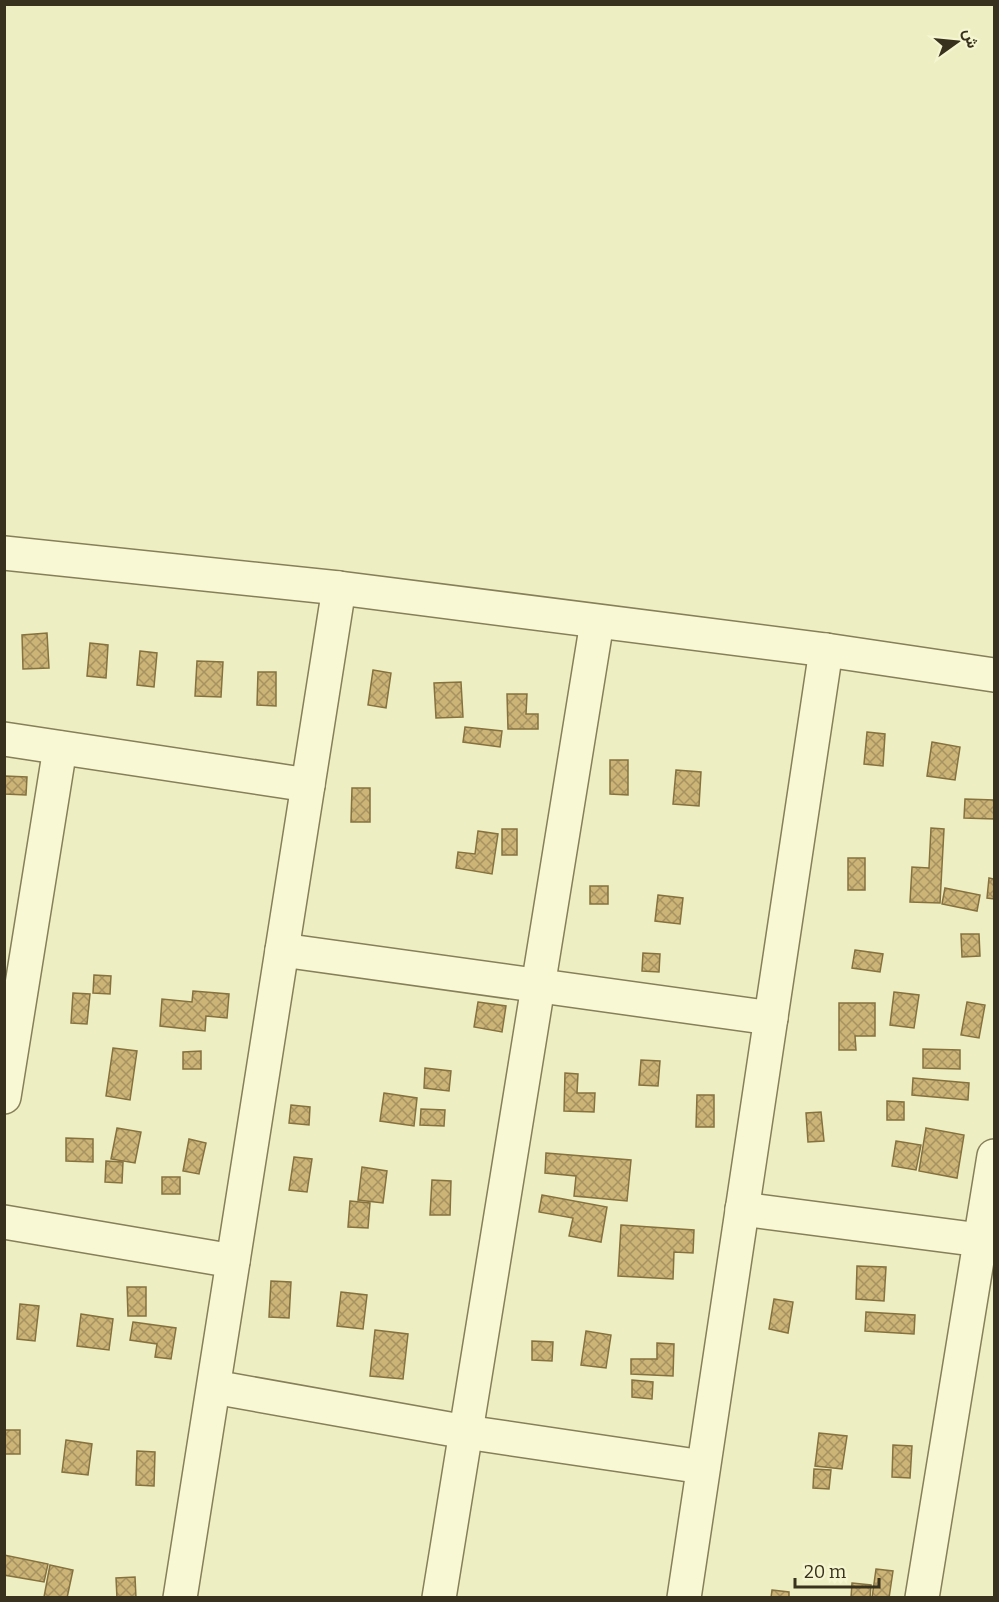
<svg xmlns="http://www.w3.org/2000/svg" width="999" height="1602" viewBox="0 0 999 1602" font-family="Bitter,Vazirmatn,serif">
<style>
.building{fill:url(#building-cross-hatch);stroke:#86713f;stroke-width:1.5}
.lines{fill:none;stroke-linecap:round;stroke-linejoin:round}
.minor-casing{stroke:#877f59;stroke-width:36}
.minor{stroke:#f8f9d4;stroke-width:33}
</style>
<defs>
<pattern id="building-cross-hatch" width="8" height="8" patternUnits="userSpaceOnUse" patternTransform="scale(1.5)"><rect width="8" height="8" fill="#ccb477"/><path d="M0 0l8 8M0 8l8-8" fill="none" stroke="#a69361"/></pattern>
</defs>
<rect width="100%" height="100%" fill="#edeec1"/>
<g class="building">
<path d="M47,633l2,35 -26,1 -1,-34z"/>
<path d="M90,643l18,2 -2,33 -19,-2z"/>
<path d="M140,651l17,2 -3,34 -17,-2z"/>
<path d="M197,661l26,1 -2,35 -26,-1z"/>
<path d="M373,670l18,3 -5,35 -18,-3z"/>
<path d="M258,672h18v34l-19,-1z"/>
<path d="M461,682l2,35 -27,1 -2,-35z"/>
<path d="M507,694h20l-1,20h12v15h-30z"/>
<path d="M465,727l37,4 -2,16 -37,-5z"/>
<path d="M867,732l18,2 -2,32 -19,-2z"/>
<path d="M932,742l28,5 -5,33 -28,-4z"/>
<path d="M610,760h18v35l-18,-1z"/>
<path d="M676,770l25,2 -2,34 -26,-2z"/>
<path d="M5,776l22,1 -1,18 -21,-1z"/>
<path d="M352,788h18v34h-19z"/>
<path d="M965,799l29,1v19l-30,-1z"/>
<path d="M931,828l13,1 -4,74 -30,-1 2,-35 17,1z"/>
<rect x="502" y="829" width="15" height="26"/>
<path d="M478,831l20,3 -6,40 -36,-6 2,-16 17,2z"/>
<rect x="848" y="858" width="17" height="32"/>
<path d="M989,878l5,1v20l-7,-1z"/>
<rect x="590" y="886" width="18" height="18"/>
<path d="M945,888l35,7 -3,16 -35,-7z"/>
<path d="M658,895l25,3 -3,26 -25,-3z"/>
<path d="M961,934h18l1,22 -18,1z"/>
<path d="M855,950l28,4 -3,18 -28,-4z"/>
<path d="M643,953l17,1 -1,18 -17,-1z"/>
<path d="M94,975l17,1 -1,18 -17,-1z"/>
<path d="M193,991l36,3 -2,24 -21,-2 -1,15 -45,-5 2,-27 30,3z"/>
<path d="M894,992l25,3 -5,33 -24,-3z"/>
<path d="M73,993l17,1 -3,30 -16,-1z"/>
<path d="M478,1002l28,4 -4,26 -28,-5z"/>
<path d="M967,1002l18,3 -6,33 -18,-3z"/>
<path d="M839,1003h36v33h-20l1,14h-17z"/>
<path d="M113,1048l24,3 -7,49 -24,-4z"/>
<path d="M923,1049l37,1v19l-37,-1z"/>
<path d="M201,1051v18h-18v-17z"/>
<path d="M641,1060l19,1 -2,25 -19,-1z"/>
<path d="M425,1068l26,3 -2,20 -25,-3z"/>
<path d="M565,1073l13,1 -1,19h18l-1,19 -30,-1z"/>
<path d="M913,1078l56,5 -1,17 -56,-5z"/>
<path d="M384,1093l33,5 -3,28 -34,-5z"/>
<path d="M697,1095h17v32h-18z"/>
<path d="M887,1101l17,1v18h-17z"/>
<path d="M291,1105l19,2 -1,18 -20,-2z"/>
<path d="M421,1109l24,1 -1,16 -24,-1z"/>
<path d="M821,1112l3,29 -16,1 -2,-29z"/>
<path d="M117,1128l24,4 -6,31 -24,-4z"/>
<path d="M926,1128l38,7 -7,43 -38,-7z"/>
<path d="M66,1138l27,1v23l-27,-1z"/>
<path d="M189,1139l17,4 -7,31 -16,-3z"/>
<path d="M896,1141l25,4 -5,25 -24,-4z"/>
<path d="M546,1153l85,7 -4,41 -53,-5 2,-20 -31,-3z"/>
<path d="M294,1157l18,2 -5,33 -18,-2z"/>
<path d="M106,1161l17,1 -1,21 -17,-1z"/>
<path d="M362,1167l25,4 -4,32 -25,-3z"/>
<rect x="162" y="1177" width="18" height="17"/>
<path d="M432,1180l19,1 -1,34h-20z"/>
<path d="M542,1195l65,12 -6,35 -32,-6 4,-18 -34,-6z"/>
<path d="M350,1201l20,2 -2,25 -20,-1z"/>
<path d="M621,1225l73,5 -1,23 -19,-1 -1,27 -55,-3z"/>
<path d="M857,1266l29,1 -2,34 -28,-2z"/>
<path d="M271,1281l20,1 -2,36 -20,-1z"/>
<path d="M127,1287h19v29h-18z"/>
<path d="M341,1292l26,3 -4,34 -26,-3z"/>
<path d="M774,1299l19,3 -5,31 -19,-4z"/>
<path d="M20,1304l19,2 -4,35 -18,-2z"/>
<path d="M866,1312l49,3 -1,19 -49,-3z"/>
<path d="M81,1314l32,5 -4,31 -32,-4z"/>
<path d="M133,1322l43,6 -5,31 -16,-2 2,-13 -27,-4z"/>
<path d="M375,1330l33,4 -5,45 -33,-3z"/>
<path d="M586,1331l25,4 -5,33 -25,-3z"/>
<path d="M532,1341l21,1 -1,19 -20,-1z"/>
<path d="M657,1343l17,1 -1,32 -42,-2v-15h26z"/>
<path d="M632,1380l21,2 -1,17 -20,-2z"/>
<rect x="4" y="1430" width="16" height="24"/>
<path d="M819,1433l28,3 -5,33 -27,-3z"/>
<path d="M66,1440l26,4 -4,31 -26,-3z"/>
<path d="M893,1445l19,1 -2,32 -18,-1z"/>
<path d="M137,1451l18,1 -1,34 -18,-1z"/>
<path d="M814,1469l17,1 -2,19 -16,-1z"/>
<path d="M4,1555l44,9 -4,18 -40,-7z"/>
<path d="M50,1565l23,5 -6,28 -23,-1z"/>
<path d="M876,1569l17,2 -4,27h-17z"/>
<path d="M135,1577l1,21h-19l-1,-20z"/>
<path d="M852,1583l19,2 -1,13h-19z"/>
<path d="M772,1590l17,2v6h-18z"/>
</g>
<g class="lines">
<defs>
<g id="minor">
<path d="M4,553l335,35 487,62 168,25"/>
<path d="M4,739l304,46"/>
<path d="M282,950l489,68"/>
<path d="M4,1097l56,-349"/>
<path d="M742,1209l238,31"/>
<path d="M4,1222l229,39"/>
<path d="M214,1387l252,45 237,35"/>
<path d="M180,1598l159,-1010"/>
<path d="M439,1598l158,-976"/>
<path d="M684,1598l142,-948"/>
<path d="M922,1598l72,-442"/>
</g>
</defs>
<use href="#minor" class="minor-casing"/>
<use href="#minor" class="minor"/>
</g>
<rect width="999" height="1602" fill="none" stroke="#37311d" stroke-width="12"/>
<g transform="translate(957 42) rotate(75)" stroke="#f5f5d0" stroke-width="4.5" paint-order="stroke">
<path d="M0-4.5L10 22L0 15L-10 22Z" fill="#37311d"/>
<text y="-9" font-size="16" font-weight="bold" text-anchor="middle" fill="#37311d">ش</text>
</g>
<path d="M795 1578v9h84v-9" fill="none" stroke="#37311d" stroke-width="3"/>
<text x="804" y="1578" font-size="18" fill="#37311d" stroke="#f5f5d0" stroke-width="4.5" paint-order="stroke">20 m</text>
</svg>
